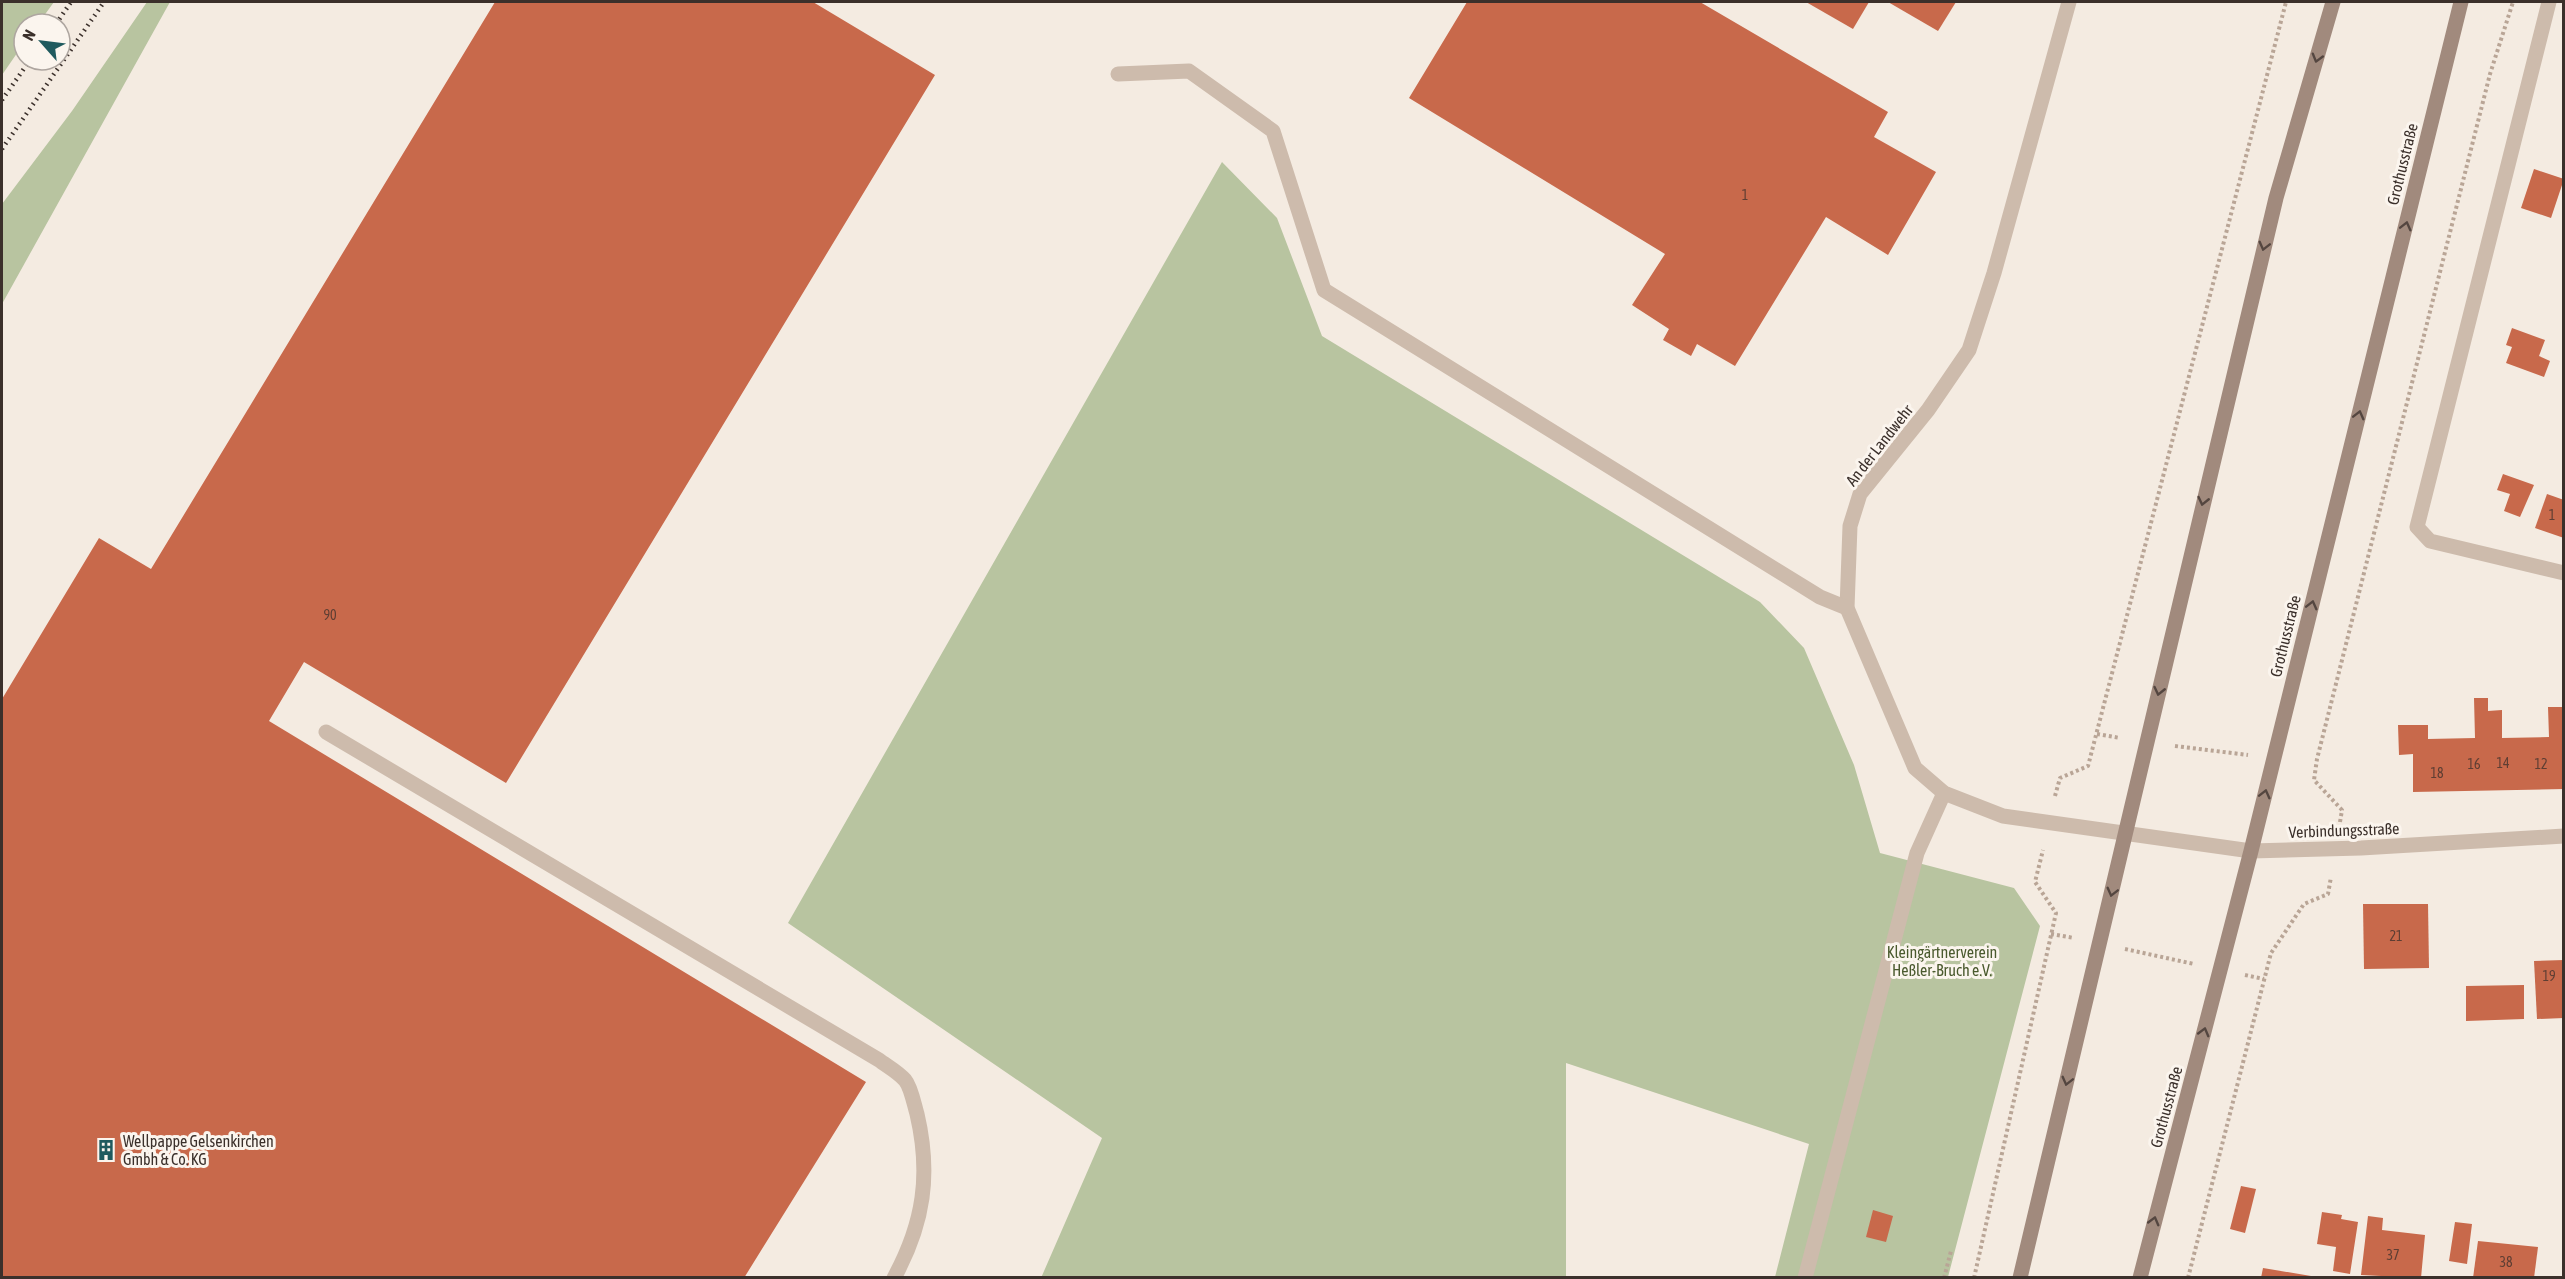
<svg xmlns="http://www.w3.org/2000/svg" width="2565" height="1279" viewBox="0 0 2565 1279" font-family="'Asap Condensed',sans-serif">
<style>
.green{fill:#b8c4a0}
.building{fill:#c8694b}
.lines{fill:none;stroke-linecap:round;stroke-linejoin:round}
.path{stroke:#b9a596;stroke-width:4;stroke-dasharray:3 3;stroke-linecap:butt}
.service{stroke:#cdbbac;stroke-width:15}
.minor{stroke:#cdbbac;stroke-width:15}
.secondary{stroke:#a18a7d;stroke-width:15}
.rail{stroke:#3b302b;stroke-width:4.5;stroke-dasharray:1.5 4.5;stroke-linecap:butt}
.oneway{stroke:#544640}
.labels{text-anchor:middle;stroke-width:6;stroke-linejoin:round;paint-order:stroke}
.number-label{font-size:14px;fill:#5e3e33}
.street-label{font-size:16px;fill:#3b302b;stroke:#fbf5ee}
.park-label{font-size:16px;fill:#4a5a2e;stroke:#fbf5ee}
.poi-label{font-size:16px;fill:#3b302b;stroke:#fbf5ee;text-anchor:start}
</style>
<rect width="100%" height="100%" fill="#f4ebe1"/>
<g class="green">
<path d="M2,2h52l-16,22h-14v19l-22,32z"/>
<path d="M147,2h23l-168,302v-100l70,-93z"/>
<path d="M1222,162l55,56 45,118 438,266 44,46 50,117 26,88 134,35 26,38 -92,351h-173l34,-133 -243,-81v214l-525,1 61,-140 -314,-215z"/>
</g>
<g class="building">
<path d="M495,2h318l122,73 -429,708 -202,-121 -35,59 597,361 -122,196h-742v-579l97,-161 52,31z"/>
<path d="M1467,2h233l188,110 -14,25 62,35 -48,83 -62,-38 -91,149 -38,-22 -6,12 -28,-16 6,-11 -37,-24 33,-51 -256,-156z"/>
<path d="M1806,2h63l-16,27z"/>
<path d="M1888,2h68l-18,29z"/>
<path d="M2534,169l30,10 -13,39 -30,-10z"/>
<path d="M2512,328l33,12 -6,16 11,5 -6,16 -38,-14 6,-16 -6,-2z"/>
<path d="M2503,474l31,11 -14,32 -16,-6 6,-17 -13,-4z"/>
<path d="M2547,494l17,6v38l-29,-10z"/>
<path d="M2474,698h14v13l14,-1v28l47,-1 -1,-30h15l1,82 -151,3v-38l-14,1 -1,-30h30v14l47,-1z"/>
<path d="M2363,904h65l1,64 -65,1z"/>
<path d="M2564,960v58l-27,1 -3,-58z"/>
<path d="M2524,985v34l-58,2v-35z"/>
<path d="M2241,1186l15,3 -11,44 -15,-4z"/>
<path d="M1873,1210l20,6 -7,26 -20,-5z"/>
<path d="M2322,1212l20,3 -1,4 17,3 -8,52 -17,-3 3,-24 -19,-3z"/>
<path d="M2368,1216l15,2 -1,12 43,5 -4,43 -60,-3z"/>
<path d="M2455,1222l17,2 -5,40 -18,-3z"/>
<path d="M2478,1241l60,6 -4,31h-61z"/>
<path d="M2263,1268l48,8v2h-50z"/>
</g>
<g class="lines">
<g class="path">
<path d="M2097,734l23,4"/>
<path d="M2175,746l73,9"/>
<path d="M2055,796l5,-18 28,-12 198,-764"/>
<path d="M2340,822l2,-12 -28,-30 3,-21 173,-685 23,-72"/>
<path d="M2051,934l23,4"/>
<path d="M2125,949l69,15"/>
<path d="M2245,975l19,4"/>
<path d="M1944,1278l7,-27"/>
<path d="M1974,1278l82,-365 -21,-31 8,-32"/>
<path d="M2188,1278l83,-325 33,-49 24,-10 3,-17"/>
</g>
<g class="service">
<path d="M2549,2l-132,525 13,14 134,32"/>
<path d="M326,732l553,328c8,6 19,12 26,20 6,7 9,24 12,34 14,60 7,109 -23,164"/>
<path d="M1805,1278l112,-425 27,-60"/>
</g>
<g class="minor">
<path d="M2069,2l-75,271 -25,77 -41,60 -68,84 -10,32 -3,82 68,160 29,25 59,23 248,35 110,-3 203,-12"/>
<path d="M1118,74l71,-3 84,60 51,159 496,307 27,11"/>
</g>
<g class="secondary">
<path d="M2020,1278l256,-1080 57,-196"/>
<path d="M2140,1278l111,-427 210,-849"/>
</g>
<g class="rail">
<path d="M56,24l15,-22"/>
<path d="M2,100l28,-40"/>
<path d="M2,149l102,-147"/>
</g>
</g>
<defs><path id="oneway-chevron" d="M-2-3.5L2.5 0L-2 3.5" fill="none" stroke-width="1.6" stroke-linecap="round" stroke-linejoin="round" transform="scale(1.5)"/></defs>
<g class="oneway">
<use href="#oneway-chevron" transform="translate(2317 58) rotate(106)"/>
<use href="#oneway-chevron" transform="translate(2406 226) rotate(-76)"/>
<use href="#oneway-chevron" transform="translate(2264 246) rotate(104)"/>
<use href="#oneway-chevron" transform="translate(2359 415) rotate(-76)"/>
<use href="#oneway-chevron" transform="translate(2203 501) rotate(103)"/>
<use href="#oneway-chevron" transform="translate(2312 605) rotate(-76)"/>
<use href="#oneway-chevron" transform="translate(2159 691) rotate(103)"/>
<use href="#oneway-chevron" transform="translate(2265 794) rotate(-76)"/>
<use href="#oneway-chevron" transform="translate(2112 892) rotate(104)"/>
<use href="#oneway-chevron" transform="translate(2204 1032) rotate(-75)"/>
<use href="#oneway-chevron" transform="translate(2067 1081) rotate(104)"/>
<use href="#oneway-chevron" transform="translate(2154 1221) rotate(-75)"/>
</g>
<defs>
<symbol id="building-bare" viewBox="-9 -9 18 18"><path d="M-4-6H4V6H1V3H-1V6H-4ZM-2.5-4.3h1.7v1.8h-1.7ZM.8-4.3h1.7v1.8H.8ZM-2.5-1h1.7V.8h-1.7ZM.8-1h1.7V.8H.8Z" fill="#1f5a5e" stroke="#fbf5ee" stroke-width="2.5" paint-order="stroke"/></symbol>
</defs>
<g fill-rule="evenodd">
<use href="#building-bare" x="91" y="1135" width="30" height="30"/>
</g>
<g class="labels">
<g class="number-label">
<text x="1745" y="200">1</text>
<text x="2552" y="520">1</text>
<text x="330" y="620">90</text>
<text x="2503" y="768">14</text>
<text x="2474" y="769">16</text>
<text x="2541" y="769">12</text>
<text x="2437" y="778">18</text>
<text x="2396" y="941">21</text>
<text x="2549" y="981">19</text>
<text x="2393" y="1260">37</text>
<text x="2506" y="1267">38</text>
</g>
<g class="street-label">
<text transform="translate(2402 164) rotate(-76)" y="6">Grothusstraße</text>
<text transform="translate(1879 445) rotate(-52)" y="6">An der Landwehr</text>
<text transform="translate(2285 636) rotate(-76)" y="6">Grothusstraße</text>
<text transform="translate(2344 830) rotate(-2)" y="6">Verbindungsstraße</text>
<text transform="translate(2166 1107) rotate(-75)" y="6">Grothusstraße</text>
</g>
<g class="park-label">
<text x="1942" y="958">Kleingärtnerverein<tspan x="1942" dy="18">Heßler-Bruch e.V.</tspan></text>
</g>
<g class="poi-label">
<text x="123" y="1147">Wellpappe Gelsenkirchen<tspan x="123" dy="18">Gmbh &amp; Co. KG</tspan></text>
</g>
</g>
<rect width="2565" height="1279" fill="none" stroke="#3b302b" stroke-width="6"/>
<g transform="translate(42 42) rotate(298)"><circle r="28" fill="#fbf5ee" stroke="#aea6a0" stroke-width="1.5"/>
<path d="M0-4.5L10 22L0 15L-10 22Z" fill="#1f5a5e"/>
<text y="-9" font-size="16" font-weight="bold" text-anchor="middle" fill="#3b302b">N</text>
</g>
</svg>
